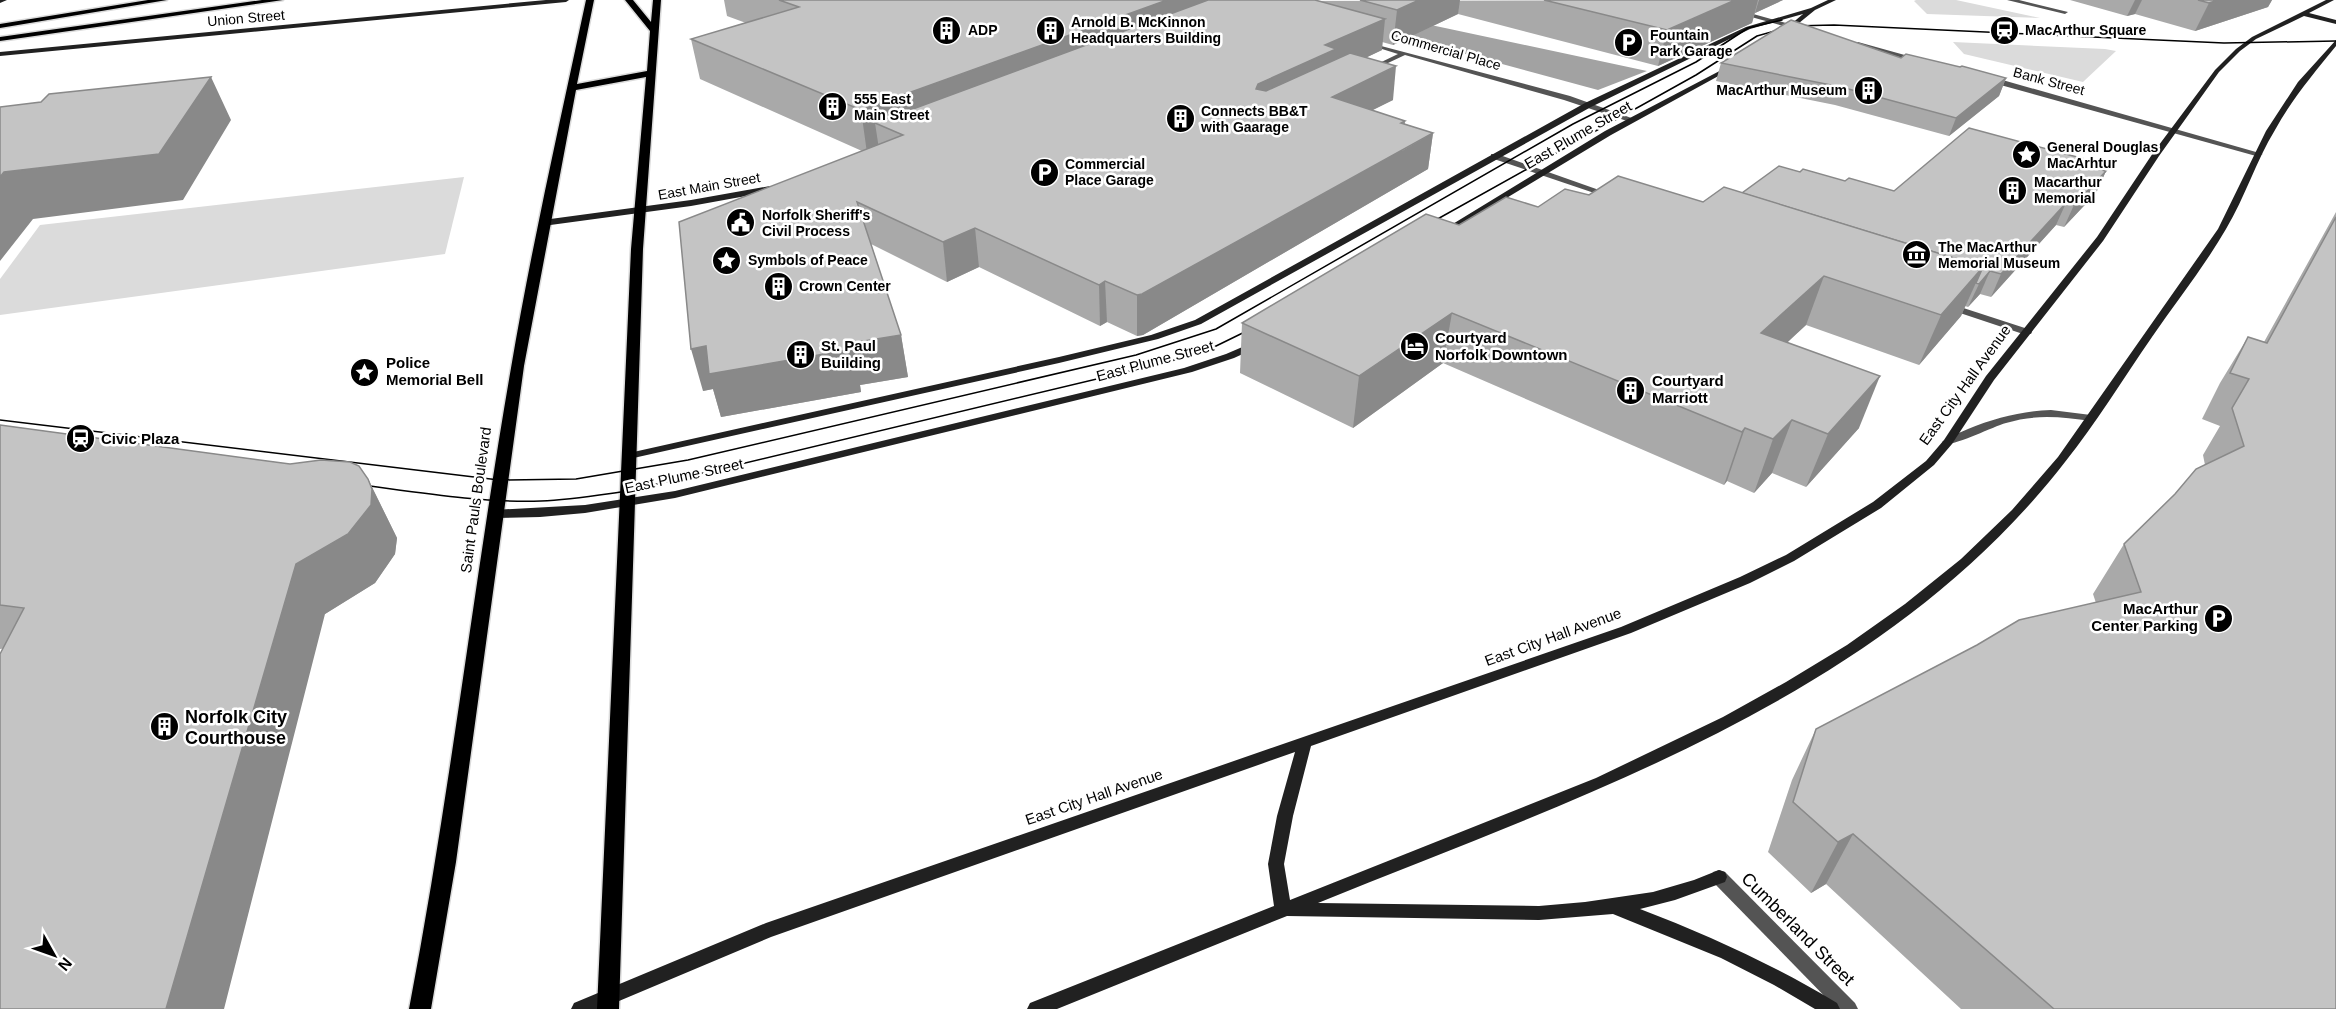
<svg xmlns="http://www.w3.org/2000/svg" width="2336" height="1009" viewBox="0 0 2336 1009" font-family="Helvetica,sans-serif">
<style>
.green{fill:#dbdbdb}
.water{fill:#a2a2a2}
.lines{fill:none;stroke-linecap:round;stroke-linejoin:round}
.primary-casing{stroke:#dbdbdb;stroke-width:3}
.street{fill:#545454;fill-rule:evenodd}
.secondary{fill:#212121;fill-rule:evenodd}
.primary{fill:#000;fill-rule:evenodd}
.tram{stroke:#000;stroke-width:1.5}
.wall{fill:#a9a9a9}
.shaded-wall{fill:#898989}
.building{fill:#c4c4c4;stroke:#898989;stroke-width:1.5}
.labels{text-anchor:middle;stroke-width:5;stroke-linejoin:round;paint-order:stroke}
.far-street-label{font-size:14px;fill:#000;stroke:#fff}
.far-poi-label{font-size:14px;font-weight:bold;fill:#000;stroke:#fff;text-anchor:start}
.street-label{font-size:15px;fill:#000;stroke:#fff}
.poi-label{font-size:15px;font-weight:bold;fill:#000;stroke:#fff;text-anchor:start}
.near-poi-label{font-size:18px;font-weight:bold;fill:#000;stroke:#fff;text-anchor:start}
.near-street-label{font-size:18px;fill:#000;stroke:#fff}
</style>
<rect width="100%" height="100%" fill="#fff"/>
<g class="green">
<path d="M1916,0h40l84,18 -113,-4 -13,-13z"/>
<path d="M1953,42l152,7 11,2 -33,31 -119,-28z"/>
<path d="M464,177l-19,77 -445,61v-36l40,-54z"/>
</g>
<path class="water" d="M1323,2l324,69 -49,19 -295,-80z"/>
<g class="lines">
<defs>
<g id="primary">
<path d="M148,0h19l-167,28v-4z"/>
<path d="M262,0h21l-283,41v-4z"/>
<path d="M586,0h8l-17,84 70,-13 3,-40 -25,-31h8l18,22 2,-22h8l-18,249 -24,760h-22l34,-760 15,-172 -70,13 -52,276 -68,496 -25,147h-22c41,-213 65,-428 102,-641 21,-124 49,-246 75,-368z"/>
</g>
</defs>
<use href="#primary" class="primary-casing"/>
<g class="street">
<path d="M2007,0h12l49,12 -3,2z"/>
<path d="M1739,10l61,17 1,1 -3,2 -61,-17 -1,-1z"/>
<path d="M1366,42l204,54 67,24 -7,2 -66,-22 -159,-45 -32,15h-4v-2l29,-14 -32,-10z"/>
<path d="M1858,42l61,17 1,1 -3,2 -61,-17 -1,-1z"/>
<path d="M1986,77h6l271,77 -7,2 -270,-75z"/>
<path d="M1491,154h6l119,42 -7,2 -118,-40z"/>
<path d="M1948,303l83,27 1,2 -1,2h-8l-78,-26 -2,-2z"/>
<path d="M2051,410l40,5 6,3 -6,3c-29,-4 -56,-7 -85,2 -14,4 -51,23 -62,21l-2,-2c7,-6 17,-9 26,-13 27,-11 54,-18 83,-19z"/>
<path d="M1719,870l6,2 130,131 3,6h-21l-124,-127 -2,-5 2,-5z"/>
</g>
<g class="secondary">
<path d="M0,0h7l-7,3z"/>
<path d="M546,0h23l-3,2 -566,54v-4z"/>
<path d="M1828,0h8l-21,10 -27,22 -5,-1 20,-17 -53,15 -159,78 -390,217 -43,15 -99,24 -430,96 -6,-3 6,-3 430,-96 92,-22 44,-15 390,-217 161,-76 65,-19z"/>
<path d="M2326,0h8l-25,13 27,7v4l-32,-8 -48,23 -16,12 -21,21 -60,84 -56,85 -109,139 -42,64 -18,21 -53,43 -87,53 -44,22 -119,50 -320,113 -18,70 -9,48 6,36 306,-122 127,-61 63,-35 61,-37 58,-41 56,-45 51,-49 46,-53 160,-228 48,-98 32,-49 38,-42v6c-22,27 -44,53 -61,84 -19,31 -30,67 -49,99 -22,38 -50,73 -74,108 -29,42 -56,86 -87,125 -183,236 -481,333 -747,441l221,3 46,-4 68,-10 41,-12 25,-10 6,2 2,5 -2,5 -50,18 -35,9c68,26 134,56 197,94l3,6h-25l-41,-24 -53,-27 -108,-44 -74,6 -252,-4 -230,93h-30l3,-6 244,-97 -6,-42 9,-48 18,-64 -524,185 -171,72h-29l3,-6 192,-80 855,-296 119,-50 46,-22 87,-53 53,-41 18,-21 42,-64 111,-139 56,-84 62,-83 21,-21 16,-12z"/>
<path d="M1731,65l3,2 -1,1 -122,67 -166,100 -3,1 -4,-3 167,-102z"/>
<path d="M770,186l3,1v4l-82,15 -148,20 -4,-3 4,-3 148,-20z"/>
<path d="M1254,342l4,1v4l-24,11 -42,14 -517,126 -90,15 -45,4 -46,1 -6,-4 6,-4 91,-5 90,-14 509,-123 42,-14z"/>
</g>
<use href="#primary" class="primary"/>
<g class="tram">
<path d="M1425,226l271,-151 61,-39 35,-10 42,-1 390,18 112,-2"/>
<path d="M0,420l499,60 77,-1 112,-19 448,-105 80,-26 357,-205 123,-62 52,-34 34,-8"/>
<path d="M354,484c62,8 125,19 187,17 29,-1 58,-6 87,-10l540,-129 46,-15 43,-21"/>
</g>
</g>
<g class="wall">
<path d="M724,0l529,1 530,-1 -28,13 -3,10 -94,43 -200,-52 -65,31 -11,-3v8l-15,7 26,43 -21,10 33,14 28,9 -5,36 -285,166 -6,1 -30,-14 -7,4 -121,-59 -32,15 -76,-38 30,91 7,42 -48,8 1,7 -140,25 -8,-28 -10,2 159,-240 -162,-72 -9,-40 55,-16 -19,-7z"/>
<path d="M2070,0h202l-4,7 -73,24 -60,-17 -8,2z"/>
<path d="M1721,63l285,15 -7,18 -50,40 -114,-31 -119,-24z"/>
<path d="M2092,161l-2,6 16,4 -10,22 -32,34 -8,-2 -65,72 -11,-3 -12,13 -3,-1 -4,10 -42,49 -113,-40 -19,17 72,86 -53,59 -34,-14 -18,20 -27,-12 -3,4 -281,-122 -90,65 -113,-55 2,-50 217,-98 130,-30 114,7 39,-9 58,-21 94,19z"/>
<path d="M2336,212v797h-375l-135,-125 -15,9 -43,-41 24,-72 24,-51 280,-126 -3,-9 31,-50 81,-79 -2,-10 17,-29 -18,-7 18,-36 28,-46 16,5z"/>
<path d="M0,425l290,39 78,15 29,59 -2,16 -20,29 -50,31 -325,35z"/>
</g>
<g class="shaded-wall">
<path d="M1167,0h47l-339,123 4,26 -12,4 -6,-43z"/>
<path d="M1419,0h41l-2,14 -65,31 4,-35z"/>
<path d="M1735,0h23l-6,23 -94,43 9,-36z"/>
<path d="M1759,0h24l-28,13z"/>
<path d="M2135,0h7l-7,14 -8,2z"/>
<path d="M2218,0h54l-4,7 -73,24 14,-28z"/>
<path d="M1385,19l-3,31 -48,23 -78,45v-29l2,-5 67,-39z"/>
<path d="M1396,66l-3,34 -64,32 3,-35z"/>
<path d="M211,77l20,43 -48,80 -150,19 -33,42v-84l4,-5z"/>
<path d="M2006,78l-7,18 -50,40 7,-18z"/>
<path d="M1405,121l-3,30 31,-18 -5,36 -285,166 -6,1v-41z"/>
<path d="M2106,171l-10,22 -32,34 10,-22z"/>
<path d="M2066,203l-10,22 -65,72 10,-23z"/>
<path d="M975,228l4,39 -32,15 -4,-40z"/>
<path d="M1983,267l-22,49 -42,49 22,-50z"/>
<path d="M1990,271l-10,23 -12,13 11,-23z"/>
<path d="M1824,276l-18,49 -62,58 17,-50z"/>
<path d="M1105,281l2,41 -7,4 -1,-41z"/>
<path d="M1452,313l-9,50 -90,65 6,-52z"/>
<path d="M901,335l7,42 -48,8 1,7 -140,25 -8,-28 -10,2 -12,-42 15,-3 145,-3z"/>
<path d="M1880,376l-21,52 -53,59 22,-53z"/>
<path d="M1792,420l-20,53 -18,20 19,-54z"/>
<path d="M1745,428l-18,53 -3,4 18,-53z"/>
<path d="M368,479l29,59 -2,16 -20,29 -50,31 -101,395h-58l130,-445z"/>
<path d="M1853,834l-27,50 -15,9 27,-51z"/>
</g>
<g class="building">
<path d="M779,0h388l-306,110 -170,-71 108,-32z"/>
<path d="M1208,0h107l70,19 -60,26 11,4 -78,35 -2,5 10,2 84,-38 46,13 -64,31 73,24 -4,2 32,10 -291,161 -5,1 -32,-14 -6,4 -124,-57 -32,14 -86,-40 44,133 -50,8 2,6 -144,25 -3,-28 -15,3 -12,-127 224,-87 -28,-12z"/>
<path d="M1360,0h59l-22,10z"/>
<path d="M1544,0h191l-68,30z"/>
<path d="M2198,0h20l-9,3z"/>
<path d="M1791,20l110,38 5,-4 54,13 2,-1 44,12 -50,40 -115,-31 -120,-24z"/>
<path d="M211,77l-52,77 -155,18 -4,5v-70l41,-5 8,-8z"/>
<path d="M1969,128l123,33 -5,6 19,4 -32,34 -8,-2 -65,71 -11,-3 -11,13 -3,-1 7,-16 -241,-74 37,-27 21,6 3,-3 42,12 4,-3 45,13z"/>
<path d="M1618,176l85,26 21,-15 259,80 -42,48 -117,-39 -63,57 119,43 -52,58 -36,-14 -19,19 -28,-11 -3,4 -290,-119 -93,63 -117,-53 184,-109 33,11 47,-28 32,10 27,-18 24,6z"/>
<path d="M2336,217v792h-282l-201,-175 -15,8 -45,-40 23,-73 161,-84 42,-25 122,-28 -17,-48 51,-50 21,-25 48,-23 -12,-38 17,-29 -19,-6 18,-36 19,6z"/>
<path d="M0,425l290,39 31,-4 29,2 9,4 9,13 4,10 -1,16 -23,29 -52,30 -130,445h-166v-355l24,-46 -24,-3z"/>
</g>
<defs>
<symbol id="building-disc" viewBox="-11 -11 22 22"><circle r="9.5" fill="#000" stroke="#fff"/><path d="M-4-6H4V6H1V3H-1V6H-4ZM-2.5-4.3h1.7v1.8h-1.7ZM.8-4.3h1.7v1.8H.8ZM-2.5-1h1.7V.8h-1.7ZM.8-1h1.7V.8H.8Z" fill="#fff"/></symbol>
<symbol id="station-disc" viewBox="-11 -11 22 22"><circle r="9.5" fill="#000" stroke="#fff"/><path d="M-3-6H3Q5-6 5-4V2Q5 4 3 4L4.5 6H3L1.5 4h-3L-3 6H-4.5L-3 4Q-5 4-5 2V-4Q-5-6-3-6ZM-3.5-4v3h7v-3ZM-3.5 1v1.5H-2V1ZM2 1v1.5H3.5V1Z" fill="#fff"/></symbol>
<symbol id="parking-disc" viewBox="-11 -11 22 22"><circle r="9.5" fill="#000" stroke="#fff"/><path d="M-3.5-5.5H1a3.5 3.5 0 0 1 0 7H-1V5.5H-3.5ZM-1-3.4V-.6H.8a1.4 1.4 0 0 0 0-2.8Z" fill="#fff"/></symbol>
<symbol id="sight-disc" viewBox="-11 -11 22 22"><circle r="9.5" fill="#000" stroke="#fff"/><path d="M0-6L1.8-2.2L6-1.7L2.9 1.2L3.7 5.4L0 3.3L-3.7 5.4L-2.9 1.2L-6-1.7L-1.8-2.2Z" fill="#fff"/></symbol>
<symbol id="civic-disc" viewBox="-11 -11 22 22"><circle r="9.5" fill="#000" stroke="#fff"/><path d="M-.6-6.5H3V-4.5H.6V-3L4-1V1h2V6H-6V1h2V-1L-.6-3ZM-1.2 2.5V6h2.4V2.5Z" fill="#fff"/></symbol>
<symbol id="museum-disc" viewBox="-11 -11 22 22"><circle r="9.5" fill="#000" stroke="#fff"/><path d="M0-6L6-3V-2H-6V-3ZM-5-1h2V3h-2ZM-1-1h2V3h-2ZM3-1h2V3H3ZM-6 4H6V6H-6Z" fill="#fff"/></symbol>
<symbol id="hotel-disc" viewBox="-11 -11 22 22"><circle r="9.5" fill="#000" stroke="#fff"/><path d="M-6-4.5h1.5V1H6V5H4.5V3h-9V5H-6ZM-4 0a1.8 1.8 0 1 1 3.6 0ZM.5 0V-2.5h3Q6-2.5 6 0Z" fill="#fff"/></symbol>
</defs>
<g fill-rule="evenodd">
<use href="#building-disc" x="930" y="14" width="33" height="33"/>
<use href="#building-disc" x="1034" y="14" width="33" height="33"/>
<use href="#station-disc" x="1988" y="14" width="33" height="33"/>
<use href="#parking-disc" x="1612" y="26" width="33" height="33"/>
<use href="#building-disc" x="1852" y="74" width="33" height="33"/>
<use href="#building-disc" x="816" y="90" width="33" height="33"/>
<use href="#building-disc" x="1164" y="102" width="33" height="33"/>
<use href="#sight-disc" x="2010" y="138" width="33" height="33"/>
<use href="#parking-disc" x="1028" y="156" width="33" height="33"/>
<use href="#building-disc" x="1996" y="174" width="33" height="33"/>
<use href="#civic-disc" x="724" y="206" width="33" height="33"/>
<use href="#museum-disc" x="1900" y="238" width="33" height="33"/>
<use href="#sight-disc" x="710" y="244" width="33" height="33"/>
<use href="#building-disc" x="762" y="270" width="33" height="33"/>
<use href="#hotel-disc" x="1398" y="330" width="33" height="33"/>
<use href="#building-disc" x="784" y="338" width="33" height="33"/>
<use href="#sight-disc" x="348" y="356" width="33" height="33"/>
<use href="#building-disc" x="1614" y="374" width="33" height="33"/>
<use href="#station-disc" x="64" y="422" width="33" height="33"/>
<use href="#parking-disc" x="2202" y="602" width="33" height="33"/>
<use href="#building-disc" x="148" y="710" width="33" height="33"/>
</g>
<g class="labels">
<g class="far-street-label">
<text transform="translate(246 18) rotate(-5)" y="5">Union Street</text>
<text transform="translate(1446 50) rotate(16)" y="5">Commercial Place</text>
<text transform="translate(2049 81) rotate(15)" y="5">Bank Street</text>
<text transform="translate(709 186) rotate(-10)" y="5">East Main Street</text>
</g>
<g class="far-poi-label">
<text x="1071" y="27">Arnold B. McKinnon<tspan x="1071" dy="16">Headquarters Building</tspan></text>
<text x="968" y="35">ADP</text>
<text x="2025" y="35">MacArthur Square</text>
<text x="1650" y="40">Fountain<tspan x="1650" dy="16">Park Garage</tspan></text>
<text x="1847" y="95" text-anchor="end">MacArthur Museum</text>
<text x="854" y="104">555 East<tspan x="854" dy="16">Main Street</tspan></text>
<text x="1201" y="116">Connects BB&amp;T<tspan x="1201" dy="16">with Gaarage</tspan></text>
<text x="2047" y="152">General Douglas<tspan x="2047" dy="16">MacArhtur</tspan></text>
<text x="1065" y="169">Commercial<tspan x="1065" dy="16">Place Garage</tspan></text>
<text x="2034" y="187">Macarthur<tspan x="2034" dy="16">Memorial</tspan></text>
<text x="762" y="220">Norfolk Sheriff's<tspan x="762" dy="16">Civil Process</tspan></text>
<text x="1938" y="252">The MacArthur<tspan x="1938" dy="16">Memorial Museum</tspan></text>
<text x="748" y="265">Symbols of Peace</text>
<text x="799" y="291">Crown Center</text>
</g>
<g class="street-label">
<text transform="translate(1578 135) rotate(-30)" y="5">East Plume Street</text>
<text transform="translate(1155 361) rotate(-15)" y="5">East Plume Street</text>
<text transform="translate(1965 385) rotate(-54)" y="5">East City Hall Avenue</text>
<text transform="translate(684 476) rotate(-12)" y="5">East Plume Street</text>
<text transform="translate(476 500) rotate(-82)" y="5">Saint Pauls Boulevard</text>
<text transform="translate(1553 637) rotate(-20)" y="5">East City Hall Avenue</text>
<text transform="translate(1094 797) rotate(-19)" y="5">East City Hall Avenue</text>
</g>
<g class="poi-label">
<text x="1435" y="343">Courtyard<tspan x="1435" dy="17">Norfolk Downtown</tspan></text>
<text x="821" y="351">St. Paul<tspan x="821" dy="17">Building</tspan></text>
<text x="386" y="368">Police<tspan x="386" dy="17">Memorial Bell</tspan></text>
<text x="1652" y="386">Courtyard<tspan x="1652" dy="17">Marriott</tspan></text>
<text x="101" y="444">Civic Plaza</text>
<text x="2198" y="614" text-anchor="end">MacArthur<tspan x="2198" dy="17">Center Parking</tspan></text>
</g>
<g class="near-poi-label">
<text x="185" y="723">Norfolk City<tspan x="185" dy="21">Courthouse</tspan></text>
</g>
<g class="near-street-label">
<text transform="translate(1798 929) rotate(45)" y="6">Cumberland Street</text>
</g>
</g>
<g transform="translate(54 955) rotate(130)" stroke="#ffffff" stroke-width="4.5" paint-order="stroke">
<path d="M0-4.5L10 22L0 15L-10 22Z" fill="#000000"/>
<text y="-9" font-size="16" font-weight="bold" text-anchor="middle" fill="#000000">N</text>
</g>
</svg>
